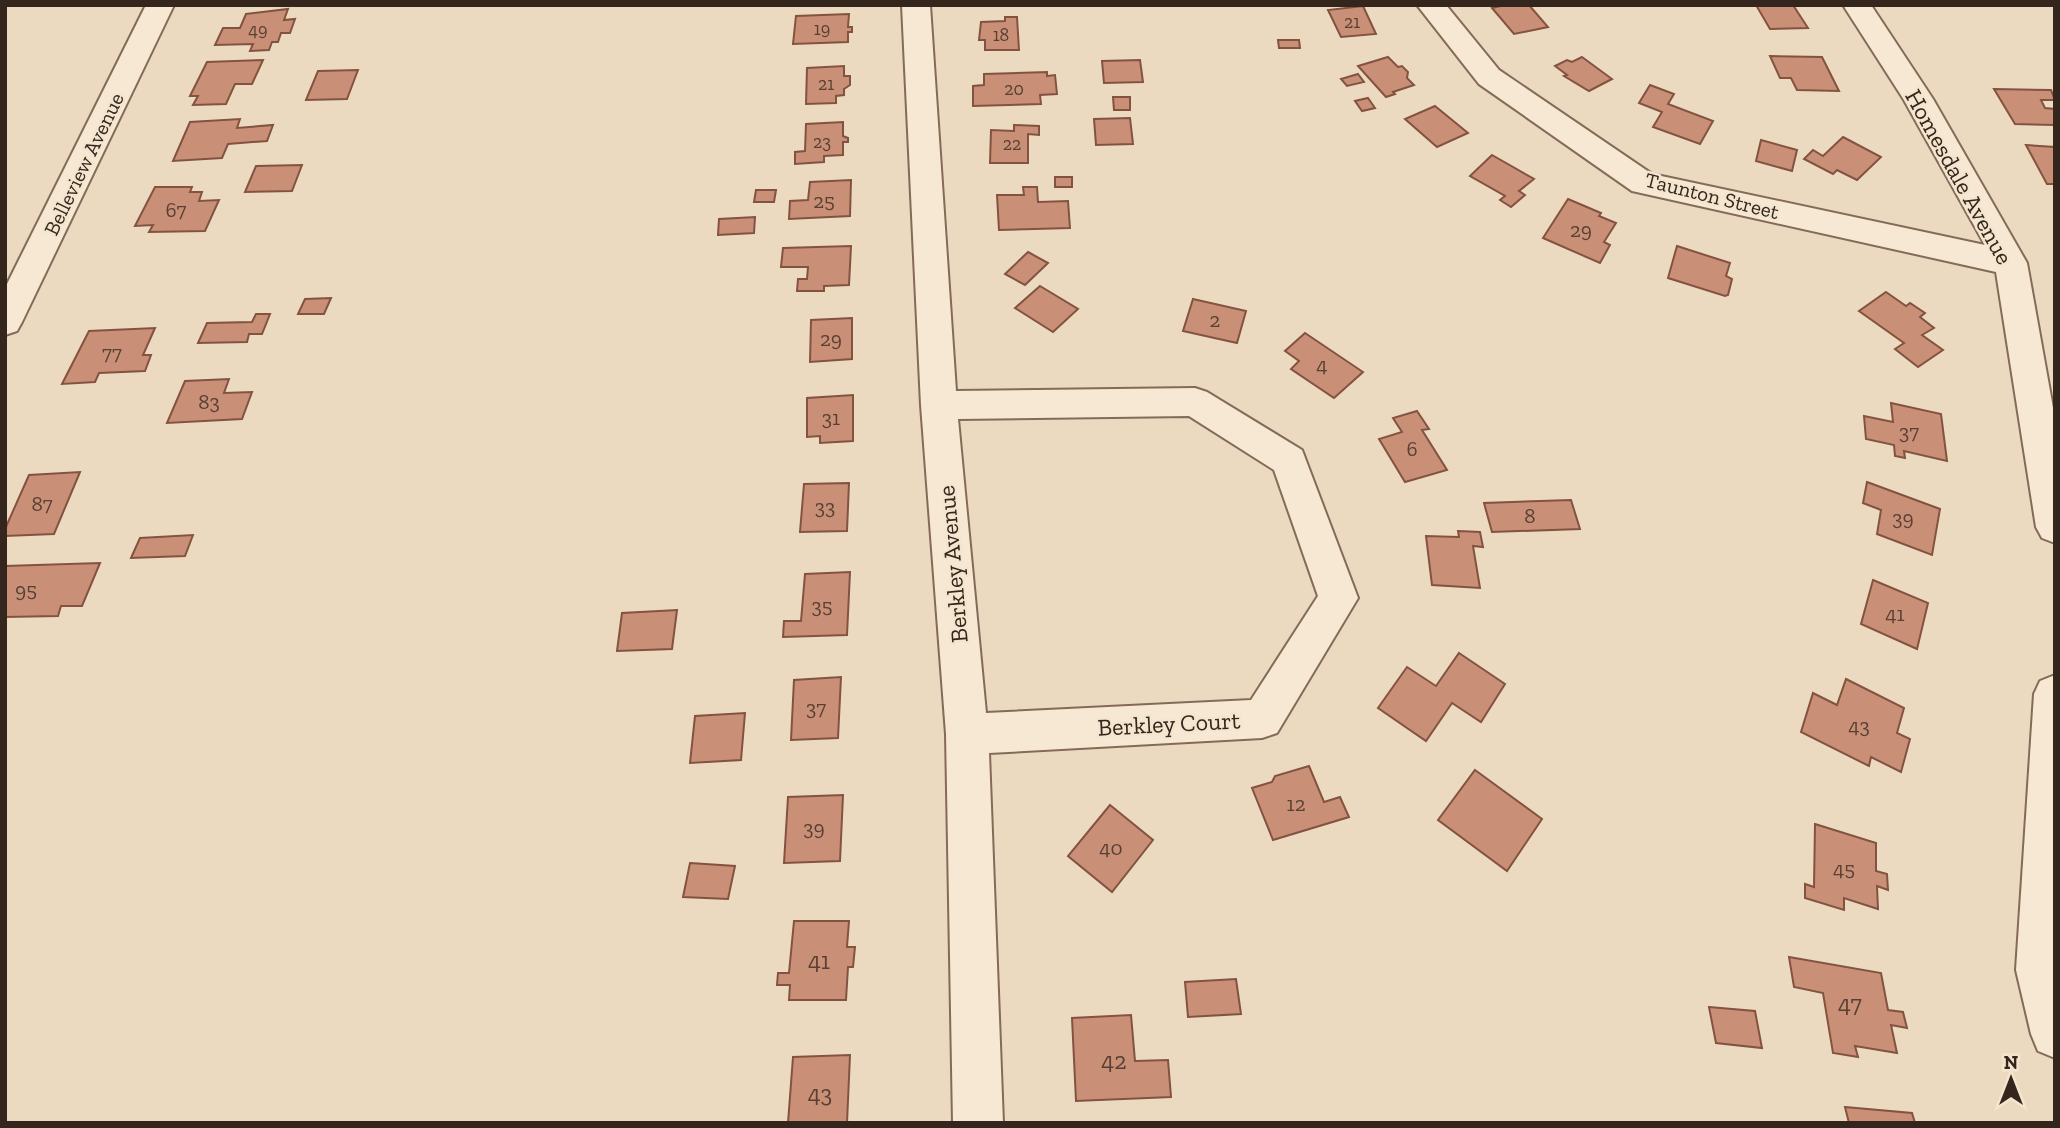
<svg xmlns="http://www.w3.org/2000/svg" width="2060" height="1128" viewBox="0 0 2060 1128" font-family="'Zilla Slab',serif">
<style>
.building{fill:#c99077;stroke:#835340;stroke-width:2}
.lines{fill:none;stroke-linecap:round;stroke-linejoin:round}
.minor-casing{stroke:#846b59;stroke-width:4}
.minor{fill:#f7e8d3;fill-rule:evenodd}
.labels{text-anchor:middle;stroke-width:5;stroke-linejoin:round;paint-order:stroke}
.far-number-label{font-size:18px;fill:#594034}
.far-street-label{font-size:21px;fill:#34261d;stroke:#f4e5cf}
.number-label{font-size:21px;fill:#594034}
.street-label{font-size:24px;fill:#34261d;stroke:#f4e5cf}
.near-number-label{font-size:24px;fill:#594034}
</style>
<rect width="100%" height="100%" fill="#ecdac0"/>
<g class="building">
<path d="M1505,5h24l19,22 -34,7 -22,-26z"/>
<path d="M1756,5h37l15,23 -38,1z"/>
<path d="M1363,6l13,28 -35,3 -13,-27z"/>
<path d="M288,9l-4,11 11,-1 -5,14h-9l-3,9h-6l-3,8 -19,1 3,-7 -38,1 8,-17h17l6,-14z"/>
<path d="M849,14l-1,13h4v5h-4v10l-55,2 3,-28z"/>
<path d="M1005,17h12l2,33h-34v-10h-6l2,-18 24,-1z"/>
<path d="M1278,40h21l1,8h-21z"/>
<path d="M1770,56l52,1 17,34 -42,-1 -6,-12h-11z"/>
<path d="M1388,57l10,10 4,-1 6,6 -1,6 7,7 -21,7 2,2 -9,3 -28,-31z"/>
<path d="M1582,57l30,22 -23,12 -25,-15 3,-1 -12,-9 12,-6 5,2z"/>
<path d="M263,60l-11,24h-17l-9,20 -33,1 5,-9h-8l17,-34z"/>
<path d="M1140,60l3,22 -39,1 -2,-22z"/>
<path d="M844,66v10h6v9l-6,4v6l-8,1v7l-30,1 1,-36z"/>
<path d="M358,70l-11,29 -41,1 12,-29z"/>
<path d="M1047,72v4l8,-1 2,19 -17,1 1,9 -68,2v-20l11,-1v-11z"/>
<path d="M1358,74l6,8 -17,4 -6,-7z"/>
<path d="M1650,85l24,9 -6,10 45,17 -13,23 -47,-17 9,-15 -23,-9z"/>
<path d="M1994,89l57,1 4,10h-14l4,8 10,1v16l-40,-1z"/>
<path d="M1113,97h17v13h-16z"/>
<path d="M1368,98l7,10 -13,3 -7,-10z"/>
<path d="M1435,106l33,27 -31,14 -32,-28z"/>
<path d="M1130,118l3,26 -37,1 -2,-26z"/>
<path d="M240,119l-3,9 36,-3 -6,16 -39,3 -6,14 -49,3 17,-39z"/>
<path d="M843,122v14l5,2v4h-5v13l-19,1v6l-29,2v-12l10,-1 1,-27z"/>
<path d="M1014,125l25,1v9l-11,-1v29h-38l1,-33 23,1z"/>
<path d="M1843,137l38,20 -24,23 -20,-10 -4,4 -29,-15 9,-9 10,6z"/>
<path d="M1761,140l36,10 -5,21 -36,-10z"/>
<path d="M2026,145l29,2v37h-8z"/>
<path d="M1492,155l42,24 -15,12 6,4 -14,12 -11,-7 5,-4 -35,-20z"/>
<path d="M302,165l-10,26 -47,1 11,-26z"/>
<rect x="1055" y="177" width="17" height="10"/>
<path d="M851,180l-1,36 -61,3 1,-18 18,-1 2,-18z"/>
<path d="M155,187h37l-2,5h12l-3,9 20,-1 -14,31 -56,1 4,-7 -18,1z"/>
<path d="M1023,187h14l1,15 30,-1 2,27 -71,2 -2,-35h27z"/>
<path d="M756,190h20l-2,12h-20z"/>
<path d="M1568,199l33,14 -2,3 17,7 -12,19 6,3 -10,18 -57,-25z"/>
<path d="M755,217l-1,16 -36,2 1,-16z"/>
<path d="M851,246l-2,39 -25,1v5h-27l1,-12h9l1,-12h-27l2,-19z"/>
<path d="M1677,246l53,17 -4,13 6,3 -4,16 -3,1 -57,-18z"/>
<path d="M1028,252l20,11 -23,22 -20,-11z"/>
<path d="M1040,286l38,23 -25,23 -38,-24z"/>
<path d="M1886,292l20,14 4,-3 15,10 -5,4 14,11 -12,7 21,15 -25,17 -23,-18 9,-6 -45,-32z"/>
<path d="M331,298l-7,16h-26l7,-15z"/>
<path d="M1193,299l53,12 -9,32 -54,-12z"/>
<path d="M256,314h14l-8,20h-13l-2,8 -49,1 9,-20 45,-1z"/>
<path d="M852,318v41l-42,3 1,-42z"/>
<path d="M155,328l-12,27h8l-6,16 -46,2 -4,9 -33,2 27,-53z"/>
<path d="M1305,333l58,39 -29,26 -43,-29 8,-8 -14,-10z"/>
<path d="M229,379l-5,14 28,-1 -10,27 -75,4 18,-42z"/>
<path d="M853,395v46l-33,2v-7l-13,1v-39z"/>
<path d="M1891,403l50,11 6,47 -43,-10 1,7 -10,-2 -1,-11 -28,-6 -2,-23 29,6z"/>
<path d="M1417,411l12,18 -7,1 25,40 -42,12 -26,-43 23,-7 -9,-14z"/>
<path d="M80,472l-26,62 -49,2v-7l24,-54z"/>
<path d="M1867,482l73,27 -8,46 -55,-21 4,-24 -18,-7z"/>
<path d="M849,483l-2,48 -47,1 4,-48z"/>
<path d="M1571,500l9,29 -88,3 -8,-29z"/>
<path d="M1458,531l22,1 3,15 -10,-1 7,42 -48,-3 -6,-49 33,1z"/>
<path d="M193,535l-8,21 -54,2 9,-20z"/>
<path d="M100,563l-18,43h-21l-3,10 -53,1v-51z"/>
<path d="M850,572l-3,63 -64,2 1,-16h17l4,-47z"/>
<path d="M1873,580l55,23 -11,46 -56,-25z"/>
<path d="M677,610l-5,39 -55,2 5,-38z"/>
<path d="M1459,653l46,31 -24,38 -29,-19 -26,38 -48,-33 29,-41 29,19z"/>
<path d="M841,677l-3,61 -47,2 3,-60z"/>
<path d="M1846,679l58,29 -7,25 13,6 -9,33 -30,-15 -2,9 -68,-34 12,-39 24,12z"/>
<path d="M745,713l-4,47 -51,3 5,-47z"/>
<path d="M1309,766l15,36 16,-5 9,20 -76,23 -21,-52 20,-6 3,-6z"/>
<path d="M1475,770l67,49 -35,52 -69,-51z"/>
<path d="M843,795l-3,66 -56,2 4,-66z"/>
<path d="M1110,805l43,35 -41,52 -44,-36z"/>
<path d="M1815,824l61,19v28l11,3 1,16 -11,-4 1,23 -34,-11v12l-39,-12v-14l9,3z"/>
<path d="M690,863l45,3 -7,33 -45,-2z"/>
<path d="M794,921h55l-2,26h8l-2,20h-5l-2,33h-57l1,-15h-13l1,-12h11z"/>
<path d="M1789,957l92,16 7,37 15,2 4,16 -16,-3 6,28 -42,-7 3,11 -25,-4 -10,-60 -29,-6z"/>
<path d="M1236,979l5,35 -53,3 -3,-35z"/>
<path d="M1709,1007l46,4 7,37 -46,-5z"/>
<path d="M1131,1015l4,46 33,-1 3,37 -95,4 -4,-83z"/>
<path d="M850,1055l-3,68h-59l5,-66z"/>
<path d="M1845,1107l67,6 3,10h-66z"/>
</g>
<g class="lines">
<defs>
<g id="minor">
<path d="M146,5h28l-152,317 -5,9 -12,4v-47z"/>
<path d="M902,5h28l26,386 239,-3 12,4 95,58 56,148 -81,135 -15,5 -273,15 14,370h-50l-7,-389 -25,-329zM1189,416l85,54 44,126 -67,104 -265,13 -28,-294z"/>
<path d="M1417,5h29l53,65 153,104 333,71 -81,-145 -61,-95h28l62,94 94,164 28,156v124l-13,-5 -6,-11 -40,-255 -364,-81 -153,-107z"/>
<path d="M2055,675v383l-17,-7 -7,-17 -15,-64 18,-276 6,-13z"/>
</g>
</defs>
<use href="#minor" class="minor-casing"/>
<use href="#minor" class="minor"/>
</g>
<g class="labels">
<g class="far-number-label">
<text x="1352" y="28">21</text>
<text x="822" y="35">19</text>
<text x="258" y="36">49</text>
<text x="1001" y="41">18</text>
<text x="826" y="90">21</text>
<text x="1014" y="95">20</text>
<text x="822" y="148">23</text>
<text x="1012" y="150">22</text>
</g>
<g class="far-street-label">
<text transform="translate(84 164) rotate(-64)" y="7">Belleview Avenue</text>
<text transform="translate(1712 196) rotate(14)" y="7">Taunton Street</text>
</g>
<g class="number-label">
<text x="824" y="208">25</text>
<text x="176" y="217">67</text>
<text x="1581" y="237">29</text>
<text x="1215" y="327">2</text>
<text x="831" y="346">29</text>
<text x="112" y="360">77</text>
<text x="1322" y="372">4</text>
<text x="209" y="409">83</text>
<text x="831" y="425">31</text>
<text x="1909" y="439">37</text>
<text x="1412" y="456">6</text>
<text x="42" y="511">87</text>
<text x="825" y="514">33</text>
<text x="1530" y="523">8</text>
<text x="1903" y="525">39</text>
<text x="26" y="597">95</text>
<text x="822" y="613">35</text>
<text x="1895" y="621">41</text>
<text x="816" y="715">37</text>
<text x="1859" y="733">43</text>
<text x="1296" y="811">12</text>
<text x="814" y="835">39</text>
<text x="1111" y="855">40</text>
<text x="1844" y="876">45</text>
</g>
<g class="street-label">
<text transform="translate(1959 177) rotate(61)" y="8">Homesdale Avenue</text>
<text transform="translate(953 564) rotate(-95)" y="8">Berkley Avenue</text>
<text transform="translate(1169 724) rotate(-3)" y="8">Berkley Court</text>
</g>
<g class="near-number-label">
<text x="819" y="969">41</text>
<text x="1850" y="1012">47</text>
<text x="1114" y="1069">42</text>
<text x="820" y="1102">43</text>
</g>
</g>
<rect width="2060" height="1128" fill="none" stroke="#34261d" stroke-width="14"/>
<g transform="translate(2011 1079)" stroke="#f4e5cf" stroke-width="5" paint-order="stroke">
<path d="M0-5L12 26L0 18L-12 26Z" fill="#34261d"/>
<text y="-10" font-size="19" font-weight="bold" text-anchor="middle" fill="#34261d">N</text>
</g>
</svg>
